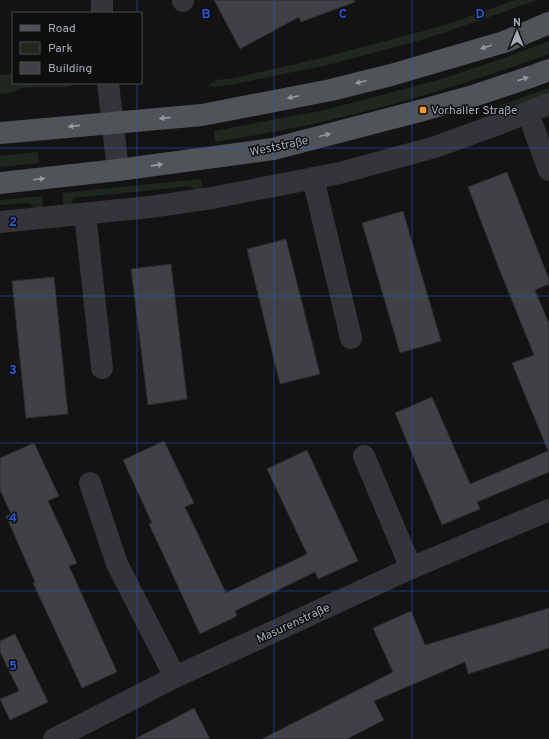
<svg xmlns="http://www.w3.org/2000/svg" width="549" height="739" viewBox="0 0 549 739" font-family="Overpass,sans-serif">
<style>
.green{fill:#1f271f}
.building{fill:#3f4144;stroke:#2d2d30}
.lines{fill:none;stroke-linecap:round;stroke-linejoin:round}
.minor{stroke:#343539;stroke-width:22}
.major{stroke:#505358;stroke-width:22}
.oneway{fill:#9399a2}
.grid{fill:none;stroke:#2a57d4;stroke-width:1;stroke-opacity:0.55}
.poi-dot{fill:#f4982c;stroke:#0e0e0f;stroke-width:1.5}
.labels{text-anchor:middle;stroke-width:3;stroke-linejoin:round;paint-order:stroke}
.poi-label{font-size:12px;fill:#a4abb5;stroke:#0e0e0f;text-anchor:start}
.street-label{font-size:12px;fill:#a4abb5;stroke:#0e0e0f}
.grid-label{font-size:13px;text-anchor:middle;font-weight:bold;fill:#2a57d4;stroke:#0e0e0f;stroke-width:3;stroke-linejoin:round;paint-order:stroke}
</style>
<rect width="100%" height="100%" fill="#131314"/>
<g class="green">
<path d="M515,0h22l-42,15 -70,24 -97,26 -93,19 -21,3 -6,-2 9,-5 17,-2 91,-21 98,-26 31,-9z"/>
<path d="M549,41v13c-80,29 -161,54 -245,72 -29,6 -59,11 -89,16l-1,-11 115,-22 112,-30 66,-22z"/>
<path d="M13,74v9h62l-1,2 -10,2h-27l-17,1 -9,5 -11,1v-19z"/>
<path d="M549,88v5l-49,18h-3l-2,-1v-3z"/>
<path d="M38,152l1,11 -39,4v-11z"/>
<path d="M201,179l2,14 -2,1 -10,-8 -117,12 -5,9 -5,3 -2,-17z"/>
<path d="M42,196l1,14 -5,1 -9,-8 -29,2v-5z"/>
</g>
<g class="building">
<path d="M214,0h140l1,2 -54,20 -2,-5 -59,32z"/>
<path d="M507,172l42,107v5l-14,6 14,34v148l-72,30 3,7 -38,16 -47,-112 37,-16 38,87 78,-33 -36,-88 22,-8 -34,-84 -32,-84z"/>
<path d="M403,211l38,130 -41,12 -38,-130z"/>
<path d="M286,239l34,135 -40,10 -33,-135z"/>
<path d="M171,264l16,135 -39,6 -17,-136z"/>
<path d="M54,277l14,137 -42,4 -14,-137z"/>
<path d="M164,441l30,62 -9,4 41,86 81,-39 -40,-85 40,-19 51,111 -40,18 -3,-7 -80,39 2,5 -37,18 -51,-110 3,-1 -29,-63z"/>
<path d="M34,443l25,53 -11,5 29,62 -8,3 48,106 -35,16 -49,-105 2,-1 -29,-66 5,-2 -11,-24v-32z"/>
<path d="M549,608v40l-81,26 -3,-12 -91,39 10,19 -37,19h-85l131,-67 -20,-44 38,-17 14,34z"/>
<path d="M15,634l33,68 -38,18 -10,-21 19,-8 -19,-39v-11z"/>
<path d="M194,708l16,31h-75z"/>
</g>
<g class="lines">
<g class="minor">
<path d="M102,0v13"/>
<path d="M183,0v1"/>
<path d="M108,83l10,87"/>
<path d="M528,113l21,57"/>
<path d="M313,178l38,160"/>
<path d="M85,214l17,154"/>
<path d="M0,222l150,-15 62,-9 128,-25 95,-26 61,-22 53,-21"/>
<path d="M364,456l47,112"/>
<path d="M90,483l27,81 58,113"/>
<path d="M54,739l121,-62 236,-109 138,-58"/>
</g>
<g class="major">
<path d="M0,133l202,-18 129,-25 60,-15 113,-33 45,-19"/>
<path d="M0,183l118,-13 155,-21 150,-39 50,-14 60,-20 16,-6"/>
</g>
</g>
<defs><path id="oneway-solid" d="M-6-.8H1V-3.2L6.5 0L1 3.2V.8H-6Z"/></defs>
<g class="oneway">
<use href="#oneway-solid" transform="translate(486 47) rotate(164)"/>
<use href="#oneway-solid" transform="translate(523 79) rotate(-18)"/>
<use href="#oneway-solid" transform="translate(361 82) rotate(166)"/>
<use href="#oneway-solid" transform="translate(293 97) rotate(169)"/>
<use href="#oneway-solid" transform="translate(165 118) rotate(175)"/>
<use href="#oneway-solid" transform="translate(74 126) rotate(174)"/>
<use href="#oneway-solid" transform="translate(325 135) rotate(-14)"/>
<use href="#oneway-solid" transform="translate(157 165) rotate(-8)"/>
<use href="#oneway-solid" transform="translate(39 179) rotate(-7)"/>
</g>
<path class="grid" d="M137,0v13M274,0v739M412,0v739M137,83v656M0,148h549M0,296h549M0,443h549M0,591h549"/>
<rect class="poi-dot" x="419" y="106" width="8" height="8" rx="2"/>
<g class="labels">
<g class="poi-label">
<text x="431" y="114">Vorhaller Straße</text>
</g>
<g class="street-label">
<text transform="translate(279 146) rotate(-12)" y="4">Weststraße</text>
<text transform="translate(293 623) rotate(-25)" y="4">Masurenstraße</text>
</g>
</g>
<g class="grid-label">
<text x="206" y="18">B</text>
<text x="343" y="18">C</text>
<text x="480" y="18">D</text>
<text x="13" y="226">2</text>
<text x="13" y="374">3</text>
<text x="13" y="522">4</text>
<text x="13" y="670">5</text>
</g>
<rect x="12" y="12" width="130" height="72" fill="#0e0e0f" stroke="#4a4d51"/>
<rect x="20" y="25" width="20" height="6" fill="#505358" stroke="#4a4d51"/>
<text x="48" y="32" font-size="12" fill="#a4abb5">Road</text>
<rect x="20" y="42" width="20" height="12" fill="#1f271f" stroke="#4a4d51"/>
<text x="48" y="52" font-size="12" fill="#a4abb5">Park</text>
<rect x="20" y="62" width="20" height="12" fill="#3f4144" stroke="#4a4d51"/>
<text x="48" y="72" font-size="12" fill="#a4abb5">Building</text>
<g transform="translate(517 32)" stroke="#0e0e0f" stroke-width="3" paint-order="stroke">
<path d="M0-3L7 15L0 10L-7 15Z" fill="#a4abb5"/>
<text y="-6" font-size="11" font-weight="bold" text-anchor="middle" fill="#a4abb5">N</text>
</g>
</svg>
